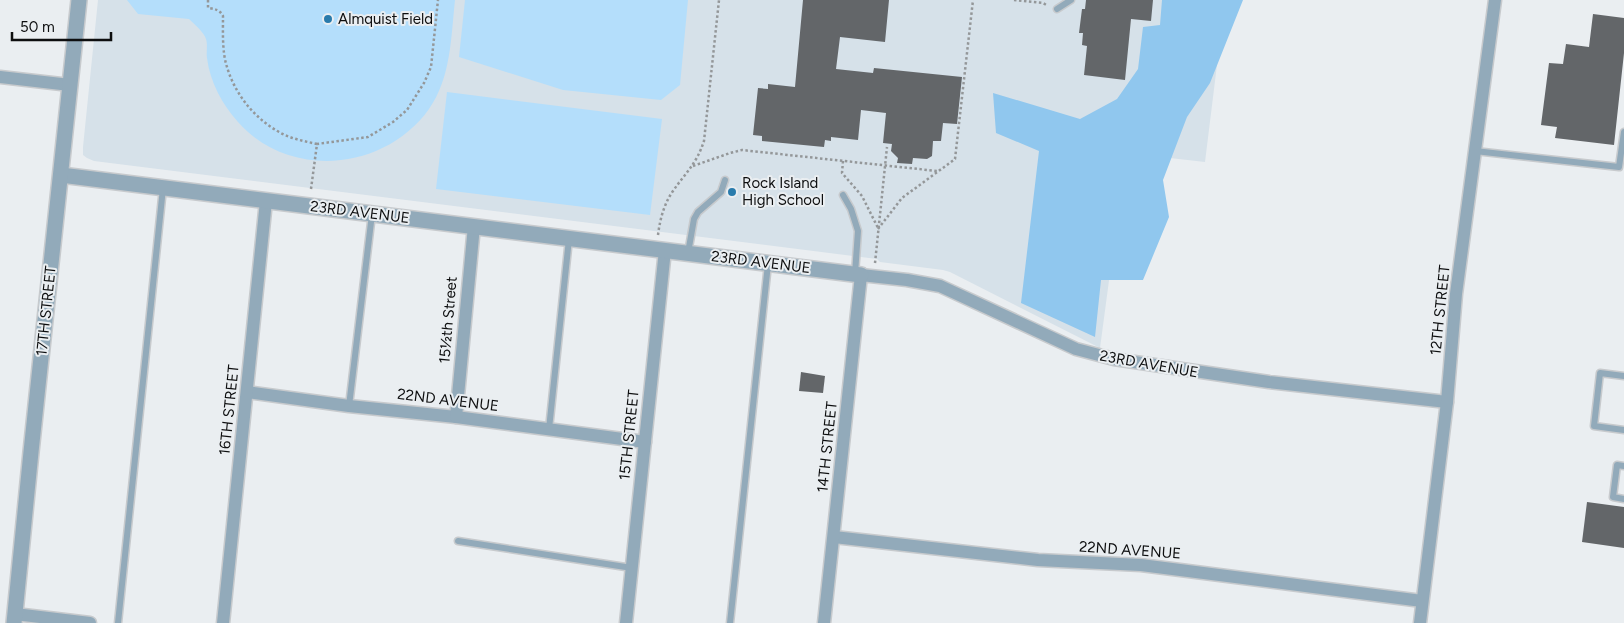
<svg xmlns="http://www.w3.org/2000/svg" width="1624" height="623" viewBox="0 0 1624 623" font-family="Figtree,sans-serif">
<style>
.built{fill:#d6e1e9}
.green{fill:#b4defb}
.forest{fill:#90c7ee}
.building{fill:#636669}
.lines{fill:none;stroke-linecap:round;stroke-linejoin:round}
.service-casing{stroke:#c7cacd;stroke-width:9}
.minor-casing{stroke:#c7cacd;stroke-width:15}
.tertiary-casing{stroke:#c7cacd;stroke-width:18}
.path{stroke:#949799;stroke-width:2.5;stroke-dasharray:2.5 2.5;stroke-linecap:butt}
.service{stroke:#92aaba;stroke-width:6}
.minor{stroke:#92aaba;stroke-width:12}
.tertiary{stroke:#92aaba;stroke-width:15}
.poi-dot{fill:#297bac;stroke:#eaeef1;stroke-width:2}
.labels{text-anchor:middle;stroke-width:4;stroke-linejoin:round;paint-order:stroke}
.poi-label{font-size:15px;fill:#0d0e0f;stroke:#eaeef1;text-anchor:start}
.street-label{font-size:15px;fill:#0d0e0f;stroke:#eaeef1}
</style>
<rect width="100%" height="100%" fill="#eaeef1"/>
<path class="built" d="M98,0h1127l-20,162 -79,-9 -26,195 -150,-76 -7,-2 -63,-8 -3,-3 -783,-98 -7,-3 -4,-3v-8z"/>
<g class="green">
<path d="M127,0h328c-4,37 -4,78 -26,109 -44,62 -140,71 -191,13 -16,-18 -28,-40 -31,-64 -1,-6 1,-13 -1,-19 -2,-7 -12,-15 -17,-20l-51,-5z"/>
<path d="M465,0h223l-8,85 -19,15 -98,-10 -104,-33z"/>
<path d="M447,92l215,27 -12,96 -214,-26z"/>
</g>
<path class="forest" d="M1162,0h81l-33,83 -23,34 -24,63 6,37 -26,63h-42l-6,57 -74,-34 18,-152 -43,-18 -3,-40 87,26 37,-20 21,-30 5,-42 17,-2z"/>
<g class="building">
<path d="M803,0h86l-4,42 -45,-5 -4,32 37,4 1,-5 88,9 -5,47 -14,-1 -2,18h-8l-1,15 -5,3 -14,-1 -1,6 -15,-1 1,-5 -7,-7 1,-7 -9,-1 3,-30 -25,-3 -3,30 -27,-3v4l-6,-1 -1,7 -62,-6v-5l-9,-1 5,-47 10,1v-5l27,3z"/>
<path d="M1086,0h67l-2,21 -20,-2 -6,61 -41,-5 3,-29 -5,-1 1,-12h-4l3,-24h3z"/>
<path d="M1593,14l31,4v35l-10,92 -59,-7 2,-11 -16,-2 8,-62 14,1 3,-20 23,3z"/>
<path d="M801,372l24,4 -2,17 -24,-2z"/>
<path d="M1587,502l37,5v41l-42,-6z"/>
</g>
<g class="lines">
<defs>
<g id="service">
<path d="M1057,9l14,-9"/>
<path d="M1475,151l144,16 5,-35"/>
<path d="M843,195l8,14 7,22 -3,43"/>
<path d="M688,253l6,-34 4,-7 23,-20 4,-12"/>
<path d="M1624,376l-24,-3 -6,53 30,4"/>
<path d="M349,406l23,-192"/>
<path d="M549,429l20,-190"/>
<path d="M1624,466l-7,-1 -4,32 11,2"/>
<path d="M458,541l174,27"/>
<path d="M118,623l45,-435"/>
<path d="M730,623l38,-359"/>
</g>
<g id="minor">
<path d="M0,77l70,8"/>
<path d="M247,392l102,14 107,11 189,25"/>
<path d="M456,417l18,-191"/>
<path d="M834,537l204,23 103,5 281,36"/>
<path d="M15,614l75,9"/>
<path d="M223,623l43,-422"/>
<path d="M626,623l39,-373"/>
<path d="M824,623l37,-348 46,5 33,6 136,63 38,10 155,23 178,20"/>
<path d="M1420,623l27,-221 9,-108 39,-294"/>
</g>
<g id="tertiary">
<path d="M61,175l800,100"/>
<path d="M14,623l17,-171 48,-452"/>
</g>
</defs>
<use href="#service" class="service-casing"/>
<use href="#minor" class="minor-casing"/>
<use href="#tertiary" class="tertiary-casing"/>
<g class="path">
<path d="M208,0v8c7,1 12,2 15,8 0,16 -1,36 4,51 8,27 27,51 52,65 12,7 25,9 38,12"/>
<path d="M1014,0l29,3 5,3"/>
<path d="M843,161l-1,12 20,23 16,32"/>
<path d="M693,166l37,-13 12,-3 195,21"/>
<path d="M311,189l6,-45 51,-7 25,-15 14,-12 17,-27 7,-16 7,-67"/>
<path d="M878,229l24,-31 53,-39 18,-159"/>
<path d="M658,235c2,-16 6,-31 15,-44 13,-19 23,-26 31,-50l15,-141"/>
<path d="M875,263l12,-116"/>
</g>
<use href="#service" class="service"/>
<use href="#minor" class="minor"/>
<use href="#tertiary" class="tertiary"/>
</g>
<g class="poi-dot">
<circle cx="328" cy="19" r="5"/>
<circle cx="732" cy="192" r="5"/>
</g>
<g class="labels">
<g class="poi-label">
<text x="338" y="24">Almquist Field</text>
<text x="742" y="188">Rock Island<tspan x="742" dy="17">High School</tspan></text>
</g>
<g class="street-label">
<text transform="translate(360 212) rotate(7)" y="5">23RD AVENUE</text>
<text transform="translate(761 262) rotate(7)" y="5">23RD AVENUE</text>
<text transform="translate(1440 310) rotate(-84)" y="5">12TH STREET</text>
<text transform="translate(46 311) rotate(-84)" y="5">17TH STREET</text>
<text transform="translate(448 320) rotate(-85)" y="5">15½th Street</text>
<text transform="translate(1149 364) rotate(10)" y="5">23RD AVENUE</text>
<text transform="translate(448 400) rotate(7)" y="5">22ND AVENUE</text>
<text transform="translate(229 410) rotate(-84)" y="5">16TH STREET</text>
<text transform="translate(629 435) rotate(-84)" y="5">15TH STREET</text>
<text transform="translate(827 447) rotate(-84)" y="5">14TH STREET</text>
<text transform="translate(1130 550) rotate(4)" y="5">22ND AVENUE</text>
</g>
</g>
<path d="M12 32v8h99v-8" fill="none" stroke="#0d0e0f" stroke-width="2.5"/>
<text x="20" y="32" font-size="15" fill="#0d0e0f" stroke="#eaeef1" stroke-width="4" paint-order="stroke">50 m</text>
</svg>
